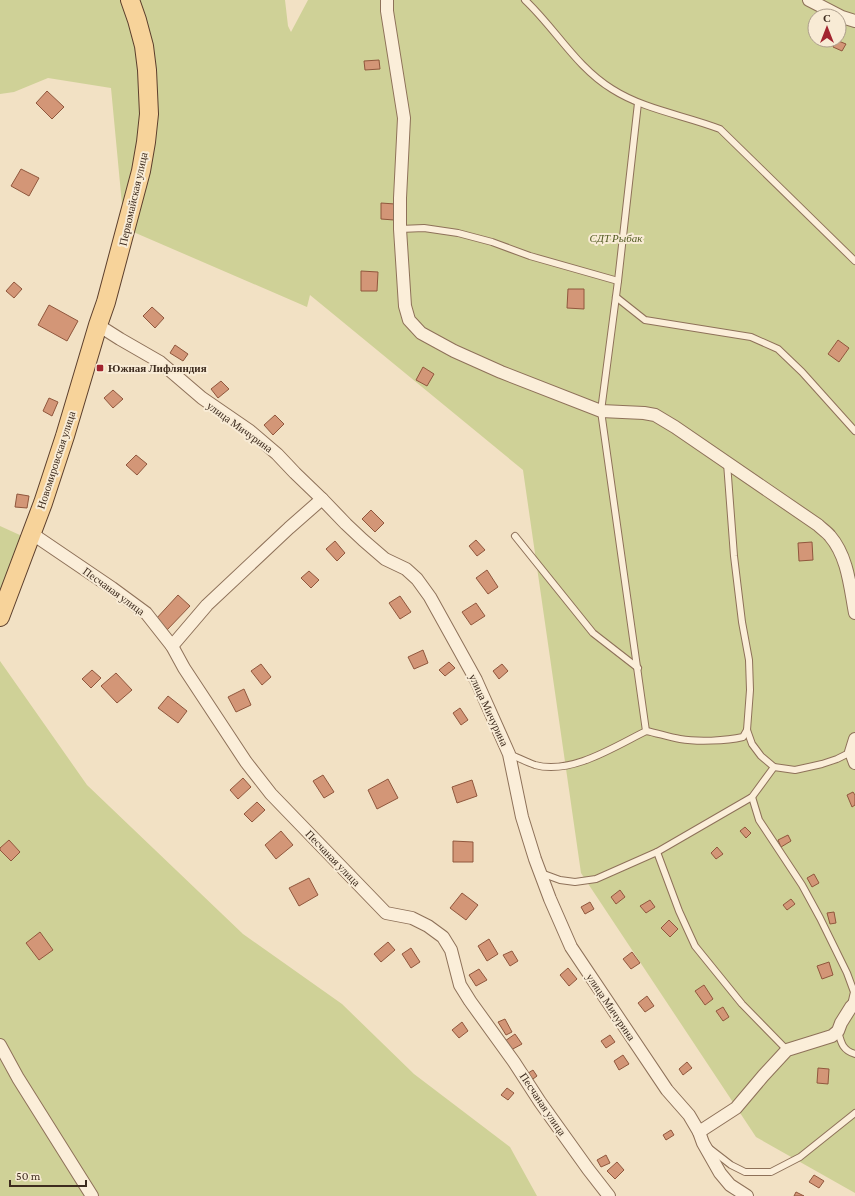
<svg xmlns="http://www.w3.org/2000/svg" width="855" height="1196" viewBox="0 0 855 1196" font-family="'Crimson Pro',serif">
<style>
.green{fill:#cfd197;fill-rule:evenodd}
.building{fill:#d39677;stroke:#90573d}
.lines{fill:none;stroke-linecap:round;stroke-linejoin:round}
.lane-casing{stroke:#8e7159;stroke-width:8}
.street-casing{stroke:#8e7159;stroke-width:14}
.primary-casing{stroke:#5c3f2d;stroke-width:20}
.lane{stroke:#fbeed9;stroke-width:6}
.street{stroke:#fbeed9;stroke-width:12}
.primary{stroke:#f7d39a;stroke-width:18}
.poi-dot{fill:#a2242f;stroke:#f8ebd5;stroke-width:1.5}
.labels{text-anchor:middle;stroke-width:4;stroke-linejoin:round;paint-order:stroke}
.street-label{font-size:11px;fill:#3d2b1e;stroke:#f8ebd5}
.park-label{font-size:11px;font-style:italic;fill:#525b23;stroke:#f8ebd5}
.poi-label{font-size:11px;font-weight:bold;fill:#3d2b1e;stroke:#f8ebd5;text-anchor:start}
</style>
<rect width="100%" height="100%" fill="#f2e1c4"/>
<g class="green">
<path d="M0,0h285l3,26 3,6 17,-32h547v1193l-99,-56 -175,-264 -58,-403 -213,-175 -3,12 -176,-76 -8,-16 -12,-127 -63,-10 -34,14 -14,2zM815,16h24v24h-24z"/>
<path d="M0,526l22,10 -22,65z"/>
<path d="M0,661l87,124 156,149 99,70 72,70 96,73 27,49h-537z"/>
</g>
<g class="building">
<path d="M836,40l10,4 -4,7 -9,-4z"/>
<path d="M379,60l1,9 -15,1 -1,-9z"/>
<path d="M47,91l17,16 -12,12 -16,-16z"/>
<path d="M21,169l18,9 -10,18 -18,-10z"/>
<path d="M381,203l14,1 -1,16 -13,-1z"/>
<path d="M361,271l17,1 -1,19h-16z"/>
<path d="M14,282l8,7 -8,9 -8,-7z"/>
<path d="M568,289h16v20l-17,-1z"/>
<path d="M49,305l29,16 -11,20 -29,-16z"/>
<path d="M152,307l12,11 -9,10 -12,-12z"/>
<path d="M838,340l11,8 -10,14 -11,-8z"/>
<path d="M175,345l13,9 -5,7 -13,-8z"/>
<path d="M423,367l11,7 -7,12 -11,-6z"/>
<path d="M221,381l8,8 -11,9 -7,-9z"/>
<path d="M113,390l10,9 -10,9 -9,-10z"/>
<path d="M49,398l9,4 -6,14 -9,-5z"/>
<path d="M275,415l9,9 -11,11 -9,-10z"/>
<path d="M136,455l11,9 -10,11 -11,-10z"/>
<path d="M17,494l12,2 -2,12 -12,-1z"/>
<path d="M371,510l13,13 -9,9 -13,-13z"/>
<path d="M476,540l9,10 -8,6 -8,-10z"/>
<path d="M335,541l10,12 -8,8 -11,-12z"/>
<path d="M812,542l1,18 -14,1 -1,-18z"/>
<path d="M487,570l11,17 -10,7 -12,-16z"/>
<path d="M309,571l10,9 -8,8 -10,-10z"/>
<path d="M178,595l12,11 -24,25 -11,-11z"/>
<path d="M400,596l11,16 -11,7 -11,-16z"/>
<path d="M476,603l9,13 -14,9 -9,-13z"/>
<path d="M423,650l5,13 -14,6 -6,-12z"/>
<path d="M449,662l6,6 -10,8 -6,-6z"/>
<path d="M261,664l10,13 -9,8 -11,-14z"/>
<path d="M502,664l6,7 -9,8 -6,-8z"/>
<path d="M92,670l9,8 -10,10 -9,-9z"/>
<path d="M116,673l16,17 -15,13 -16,-17z"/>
<path d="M244,689l7,16 -15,7 -8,-15z"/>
<path d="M168,696l19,15 -9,12 -20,-15z"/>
<path d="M460,708l8,12 -7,5 -8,-12z"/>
<path d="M323,775l11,17 -10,6 -11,-17z"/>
<path d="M243,778l8,9 -13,12 -8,-9z"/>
<path d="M388,779l10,19 -21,11 -9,-19z"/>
<path d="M472,780l5,16 -20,7 -5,-16z"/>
<path d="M853,792l2,3v10l-3,2 -5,-12z"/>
<path d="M257,802l8,8 -13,12 -8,-8z"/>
<path d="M745,827l6,6 -5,5 -6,-7z"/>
<path d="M281,831l12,14 -17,14 -11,-14z"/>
<path d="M788,835l3,6 -10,6 -3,-7z"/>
<path d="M9,840l11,12 -9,9 -11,-11v-2z"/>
<path d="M453,841l20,1v20h-20z"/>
<path d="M717,847l6,7 -7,5 -5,-6z"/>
<path d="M814,874l5,9 -7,4 -5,-9z"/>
<path d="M309,878l9,17 -19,11 -10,-18z"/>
<path d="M620,890l5,7 -9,7 -5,-7z"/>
<path d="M462,893l16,12 -12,15 -16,-12z"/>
<path d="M791,899l4,5 -8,6 -4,-5z"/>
<path d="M650,900l5,7 -9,6 -6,-7z"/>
<path d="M590,902l4,7 -9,5 -4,-7z"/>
<path d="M834,912l2,11 -6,1 -3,-11z"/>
<path d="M669,920l9,9 -8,8 -9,-9z"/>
<path d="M40,932l13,18 -14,10 -13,-17z"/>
<path d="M489,939l9,15 -11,7 -9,-15z"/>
<path d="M388,942l7,8 -14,12 -7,-8z"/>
<path d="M411,948l9,14 -9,6 -9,-14z"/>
<path d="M512,951l6,10 -8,5 -7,-11z"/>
<path d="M632,952l8,11 -9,6 -8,-10z"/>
<path d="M829,962l4,13 -11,4 -5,-13z"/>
<path d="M568,968l9,11 -8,7 -9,-11z"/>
<path d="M479,969l8,11 -11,6 -7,-11z"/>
<path d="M704,985l9,14 -8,6 -10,-14z"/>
<path d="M647,996l7,10 -9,6 -7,-9z"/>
<path d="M723,1007l6,10 -6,4 -7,-10z"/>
<path d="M505,1019l7,13 -6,3 -8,-13z"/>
<path d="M462,1022l6,9 -9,7 -7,-8z"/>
<path d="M515,1034l7,10 -11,6 -6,-9z"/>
<path d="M610,1035l5,7 -9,6 -5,-7z"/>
<path d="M623,1055l6,9 -10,6 -5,-9z"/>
<path d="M687,1062l5,6 -9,7 -4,-6z"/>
<path d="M818,1068l11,1 -1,15 -11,-1z"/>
<path d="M533,1070l4,6 -8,6 -4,-7z"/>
<path d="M507,1088l7,5 -6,7 -7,-5z"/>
<path d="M671,1130l3,5 -8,5 -3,-5z"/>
<path d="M606,1155l4,8 -9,4 -4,-7z"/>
<path d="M617,1162l7,8 -9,9 -8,-8z"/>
<path d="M814,1175l10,6 -5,7 -10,-6z"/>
<path d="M796,1192l8,4h-10z"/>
</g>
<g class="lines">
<defs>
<g id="lane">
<path d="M525,0c30,28 51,67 87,89 33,21 72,26 108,40l135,132"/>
<path d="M400,229l24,-1 34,5 34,9 38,14 88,25"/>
<path d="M616,297l29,23 106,17 27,12 24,23 53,59"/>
<path d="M727,463l7,93 8,66 7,38 1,30 -3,40 5,14 9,12 13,11 21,3 27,-6 15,-5 14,-7"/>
<path d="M515,536l78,97 45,35"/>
<path d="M646,731c11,2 22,6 34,8 17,3 46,2 63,-2l4,-7"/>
<path d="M509,754c8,3 17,8 26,11 36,10 79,-18 111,-34l-45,-320 17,-130 20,-178"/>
<path d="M752,797l7,23 43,65 18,33 27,55 7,19 -3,13"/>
<path d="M657,852l22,59 16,35 47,58 45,46"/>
<path d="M541,873l19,7 15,2 21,-3 61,-27 95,-55 22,-30"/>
<path d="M838,1031c3,11 4,19 17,23"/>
<path d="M709,1148l22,17 14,7h26l29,-15 55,-44"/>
</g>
<g id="street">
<path d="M387,0v11l17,107 -4,80v31l5,77 4,14 12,13 33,18 47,21 100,39 43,2 11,2 20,12 143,98c4,4 9,7 12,11 18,21 20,51 25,77"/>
<path d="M809,0l33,17 13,4"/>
<path d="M98,325l22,14 40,23 42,36 48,33 27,23 18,19 27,26 24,25 17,16 22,19 21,10 11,10 13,18 46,83 33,74 13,63 13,42 15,40 21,48 96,143 22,25 10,17 4,11 17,30 10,12 17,11"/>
<path d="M31,533l81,55 34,25 26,33 12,22 62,94 25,32 115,119 26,5 16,8 15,11 8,13 9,35 10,16 44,61 26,40 48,67 21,27"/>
<path d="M172,646l35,-41 82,-77 33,-29"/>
<path d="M855,739l-4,13 4,11"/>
<path d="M0,1045l18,33 74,118"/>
<path d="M699,1132l37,-24 27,-32 24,-26 45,-14 6,-5 3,-8 10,-16 4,-4"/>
</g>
<path id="primary" d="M0,617l43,-114 22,-67 33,-111 8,-23 35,-131 5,-29 3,-28 -2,-44 -3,-24 -7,-26 -7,-20"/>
</defs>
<use href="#lane" class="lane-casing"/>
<use href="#street" class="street-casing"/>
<use href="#primary" class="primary-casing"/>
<use href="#lane" class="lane"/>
<use href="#street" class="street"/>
<use href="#primary" class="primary"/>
</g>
<rect class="poi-dot" x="96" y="364" width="8" height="8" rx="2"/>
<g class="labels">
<g class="street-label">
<text transform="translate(133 199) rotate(-77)" y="4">Первомайская улица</text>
<text transform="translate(240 427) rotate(36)" y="4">улица Мичурина</text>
<text transform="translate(56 460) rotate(-72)" y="4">Новомировская улица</text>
<text transform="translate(114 591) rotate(36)" y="4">Песчаная улица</text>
<text transform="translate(489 710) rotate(65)" y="4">улица Мичурина</text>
<text transform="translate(333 858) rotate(46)" y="4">Песчаная улица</text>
<text transform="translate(611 1007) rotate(56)" y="4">улица Мичурина</text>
<text transform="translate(543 1104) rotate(56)" y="4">Песчаная улица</text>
</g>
<g class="park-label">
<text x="616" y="242">СДТ Рыбак</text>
</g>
<g class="poi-label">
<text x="108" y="372">Южная Лифляндия</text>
</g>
</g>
<g transform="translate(827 28)"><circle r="19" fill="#f8ebd5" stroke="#ad9e8c"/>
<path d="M0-3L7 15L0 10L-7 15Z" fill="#a2242f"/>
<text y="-6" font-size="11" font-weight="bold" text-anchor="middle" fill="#3d2b1e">С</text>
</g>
<path d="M10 1180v6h76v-6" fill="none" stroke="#3d2b1e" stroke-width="2"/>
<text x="16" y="1180" font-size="12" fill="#3d2b1e" stroke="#f8ebd5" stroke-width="3" paint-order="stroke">50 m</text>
</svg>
